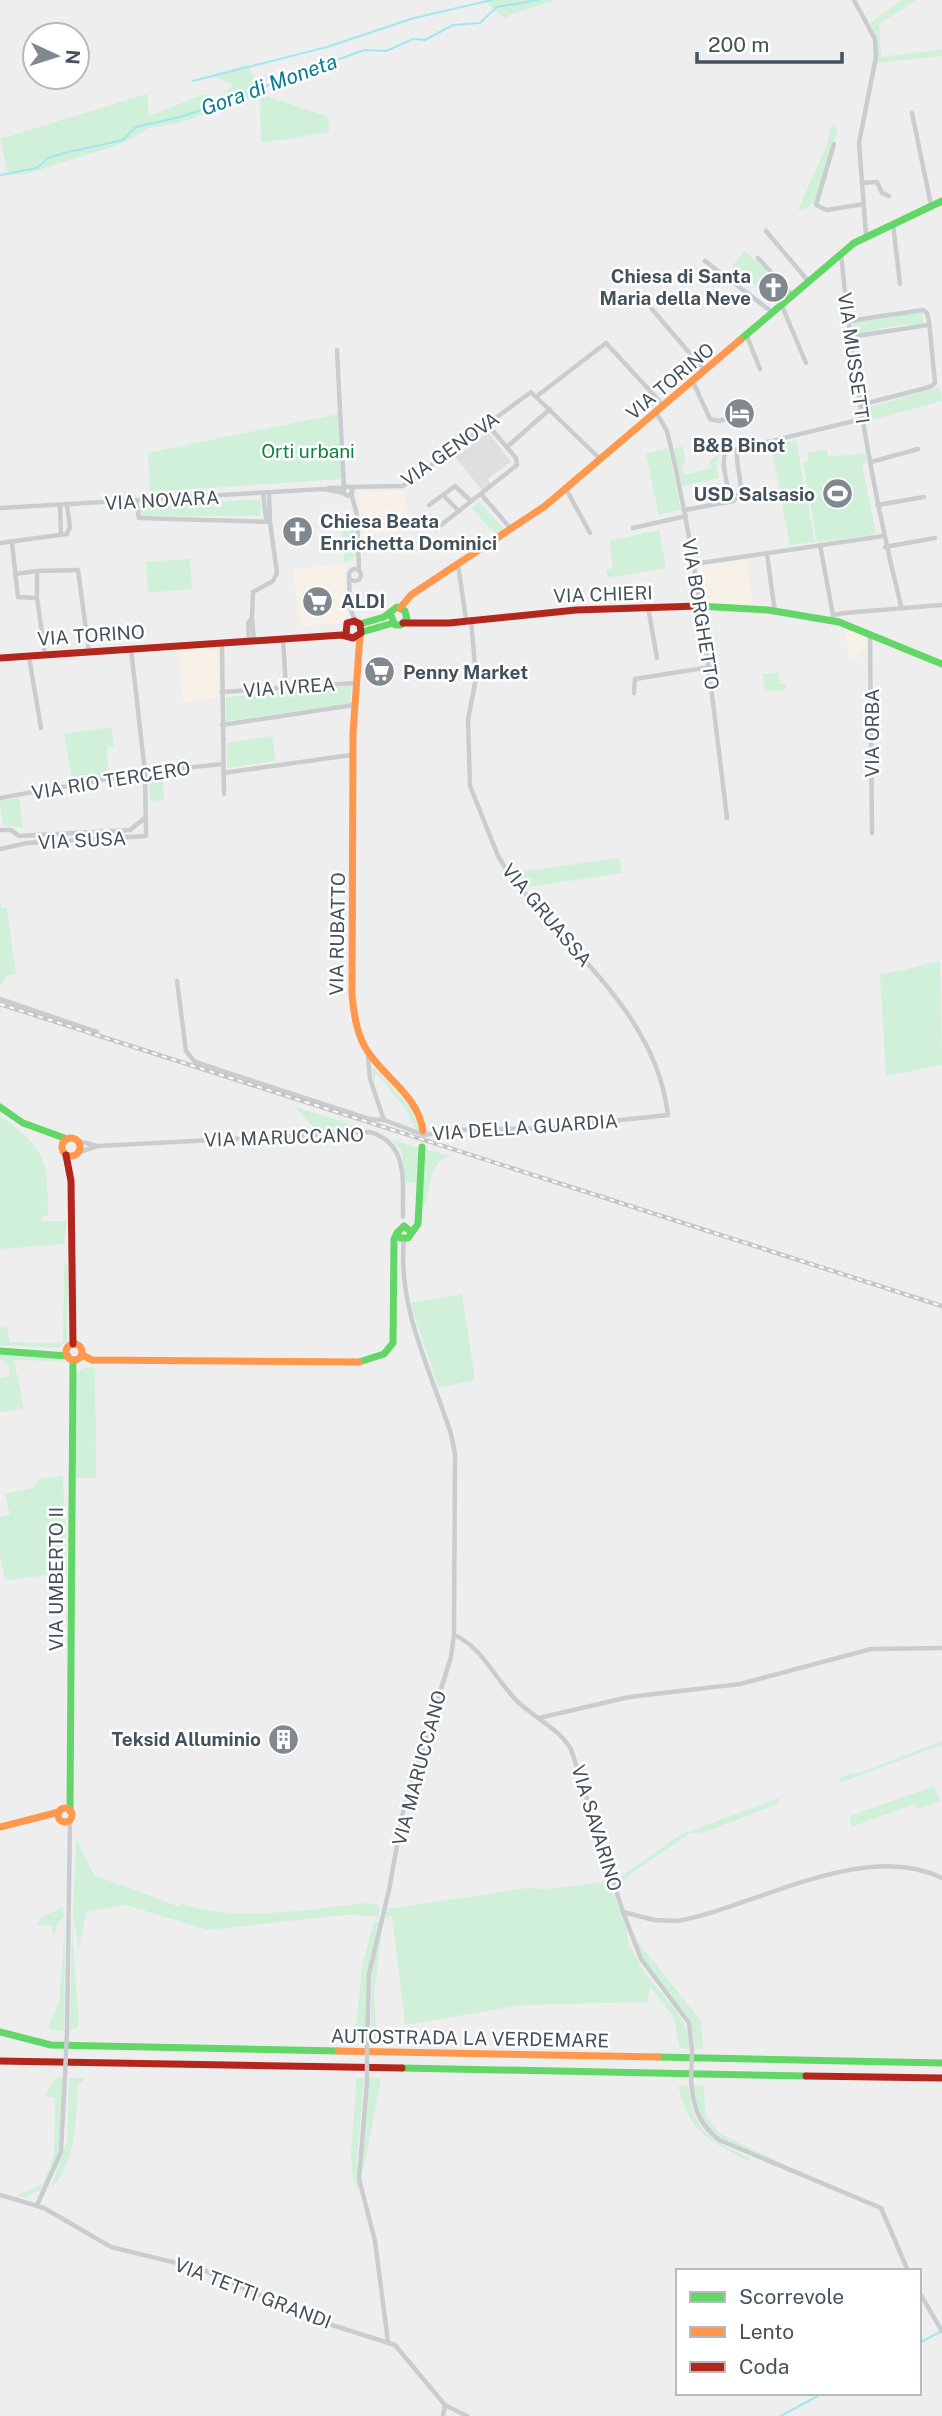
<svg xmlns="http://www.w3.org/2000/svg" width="942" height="2416" viewBox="0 0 942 2416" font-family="'Public Sans',sans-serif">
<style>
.commercial{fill:#f7f1e8}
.education{fill:#e0dfe0}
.green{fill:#d0f0da}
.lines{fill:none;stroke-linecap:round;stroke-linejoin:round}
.stream{stroke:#a2e6f1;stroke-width:2}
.street{stroke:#cacdcf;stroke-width:4.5}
.fast{stroke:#63d668;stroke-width:7}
.slow{stroke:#ff974d;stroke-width:7}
.jam{stroke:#b3261e;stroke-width:7}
.rail-casing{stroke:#c4c6c9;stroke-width:4.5}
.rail{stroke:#fff;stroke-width:2;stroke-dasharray:5;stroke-linecap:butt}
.street-bridge{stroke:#cacdcf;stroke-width:4.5}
.labels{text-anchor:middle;stroke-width:5;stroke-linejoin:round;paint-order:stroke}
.poi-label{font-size:19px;font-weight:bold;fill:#44525c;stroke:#fff;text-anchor:end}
.street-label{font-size:19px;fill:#44525c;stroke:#fff}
.park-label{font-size:19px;fill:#108241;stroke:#fff}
.water-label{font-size:21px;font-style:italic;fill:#057d91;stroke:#fff}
</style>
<rect width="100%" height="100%" fill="#efeeee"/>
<g class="commercial">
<path d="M403,490l8,40 -50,7 -3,-45z"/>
<path d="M747,560l6,48 -50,-4 -6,-39z"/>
<path d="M344,563l3,59 -47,4 -7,-56z"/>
<path d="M845,628l21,7 2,15 -9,1v7l-10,1z"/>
<path d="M219,646v51l-36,6 -4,-54z"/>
</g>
<path class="education" d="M488,432l23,30 -23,17 3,7 -9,4 -27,-33z"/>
<g class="green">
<path d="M484,0h72l-47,15 -3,5z"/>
<path d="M901,0h16l-38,24 2,33 61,-8v7l-65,7 -1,-28 -6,-12z"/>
<path d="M248,64l13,30 68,23v15l-68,11 -1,-48 -85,29 -26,4 -25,15 -98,31 -26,2 8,-4 -8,-33 147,-45 2,22 55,-22 10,14v-6l20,-17 -23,-10z"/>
<path d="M832,124l6,6 -23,71 -10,9h-7l29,-65z"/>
<path d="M745,251l23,19 -13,15 -23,-19z"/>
<path d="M922,312l2,12 -32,2 -38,9 -2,-13z"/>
<path d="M940,387l2,14 -75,20 -1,-13z"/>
<path d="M338,414l3,65 -191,13 -2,-39z"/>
<path d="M796,440l19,102 -25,3 -19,-100z"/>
<path d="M682,446l4,17 -5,2 3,10 27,-7 -1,-8 11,-7 -5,10 3,15 -37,8 -9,-37z"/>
<path d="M668,448l13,62 -22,5 -13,-61z"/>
<path d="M827,449l1,8 37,-4 2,10 -5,1 14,70 -59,8 -14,-80 6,-1 -2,-9z"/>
<path d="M260,499l1,17h-121l-1,-10z"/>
<path d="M479,502l25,27 -8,5 -24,-25z"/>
<path d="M354,515l3,41 -13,7 -3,-37 5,-1v-8z"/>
<path d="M659,530l7,38 -59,10 -1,-8 7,-2 -4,-27z"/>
<path d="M190,559l2,30 -44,4 -2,-31z"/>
<path d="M778,672l2,12h5l1,5 -21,3 -2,-18z"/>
<path d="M351,686l-1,18 -124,17v-24z"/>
<path d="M111,727l3,19 -7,1 1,27 -36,6 -8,-46z"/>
<path d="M272,736l4,25 -49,7v-25z"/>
<path d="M162,776l2,24 -14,1 -1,-24z"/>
<path d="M19,798l4,30 -20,-3 -3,-24z"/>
<path d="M619,858l3,15 -100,15 -12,-15z"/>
<path d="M0,903l1,5h6l9,66 -10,2 -6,11z"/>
<path d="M940,961l2,104 -56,11 -6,-101z"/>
<path d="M374,1068l37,39 9,24 -4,-1 -11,-22 -29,-35 -2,11 -2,-15z"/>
<path d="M294,1106l70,23 -47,2z"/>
<path d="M0,1116c46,32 48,46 48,100h-5l-1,5h25l-3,23 -64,5z"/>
<path d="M391,1139l27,9 -2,35h-10l-5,-33z"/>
<path d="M425,1149l26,7c-25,4 -19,39 -29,53z"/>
<path d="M64,1263l4,1 -1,77 -9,7 -47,-2 -1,-3v3h-10v-20l7,1 3,15 53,1z"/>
<path d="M462,1294l13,86 -36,8 -29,-85z"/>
<path d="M0,1353l63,4v4l-49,-1 10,48 -24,4v-34l9,-2 1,-10 -10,-7z"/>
<path d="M86,1367l9,1 1,110h-21v-105z"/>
<path d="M63,1476l4,97 -62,7 -5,-25v-38l10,-3 -5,-20 30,-7 3,-8z"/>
<path d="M942,1741v4l-102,38 -1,-6 22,-5z"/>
<path d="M934,1786l6,15 -22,8 -3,-5 -64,23 -1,-11z"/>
<path d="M778,1798l2,5 -75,29 -16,2 -57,39 -15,15 -1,-8 64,-45z"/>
<path d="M76,1838l18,37 86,32v-4c54,21 133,5 189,0l10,3v13l-4,-3 -31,-1 -137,15 -81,-25 -40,7 -7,37 -6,-35z"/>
<path d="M609,1881l18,50 2,20 1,-5c5,8 8,17 13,24 19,28 46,44 47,80l-11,-3 -5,-29 -24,-32 -3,16 -126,3 -116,20 -13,-109 -6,2 1,-9 140,-21 21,1z"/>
<path d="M63,1907l1,10 -7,7 -3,15 -2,-14h-15l3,-7z"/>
<path d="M374,1922h5l-13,57 -1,65 -10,-7 7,-70z"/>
<path d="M72,1926l7,101 -9,3z"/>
<path d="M65,1927l-1,104 -14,-1 -2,-3 11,-25z"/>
<path d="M382,1928l-8,67 3,48h-7l2,-71z"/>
<path d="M632,1934l69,87 2,28h-8l-4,-28 -45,-56z"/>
<path d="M57,2077h6c-1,39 3,82 -23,114l-15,6 -10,-1 28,-12 11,-30 1,-56 -11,-2z"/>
<path d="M364,2077l-7,83 1,29c-14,-17 -1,-85 -2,-110z"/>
<path d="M370,2077l11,2 -17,89 -4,1z"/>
<path d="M69,2078h17l-8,7c-1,28 -3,85 -27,102l16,-46z"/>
<path d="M688,2085c3,45 24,57 63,73l-3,3c-40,-21 -59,-28 -70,-75z"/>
<path d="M694,2085h9l3,31 13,17 98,47c-26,-11 -88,-31 -106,-49 -13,-13 -16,-28 -17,-46z"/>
</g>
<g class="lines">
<g class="stream">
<path d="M193,81l134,-34 87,-29 78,-18"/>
<path d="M0,175l37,-7 11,-10 16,-5 59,-13 13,-13 48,-11 180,-66 22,1 27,-12 12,1 28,-15 27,-2 17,-16 41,-7"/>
<path d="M919,2343l21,-11"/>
<path d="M781,2416l42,-23"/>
</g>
<g class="street">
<path d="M854,0l21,39 1,18 -17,86 7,92"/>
<path d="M912,113l19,92"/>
<path d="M834,144l-18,61 11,5 37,-6"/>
<path d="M862,183l15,-1 5,11 7,3"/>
<path d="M893,224l7,60"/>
<path d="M766,231l43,51"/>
<path d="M841,254c12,119 31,236 60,352"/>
<path d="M758,258l34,37"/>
<path d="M705,261l67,51"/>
<path d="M782,306l24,57"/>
<path d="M651,308l54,63"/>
<path d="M848,321l75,-11 4,3 2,8 6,62 -5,4 -70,18"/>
<path d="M747,336l13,33"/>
<path d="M850,337l78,-12"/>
<path d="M693,382l17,37 9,2 19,-6"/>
<path d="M537,396l69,-53 58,63"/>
<path d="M657,414l10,17c31,128 44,257 60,387"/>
<path d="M507,447l43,-38"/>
<path d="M871,462l47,-13"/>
<circle cx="348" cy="491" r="4.5"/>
<path d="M350,487l53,-1 128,-94 69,67"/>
<path d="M328,488h16l-7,-138"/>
<path d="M566,489l24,44"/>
<path d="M351,493l6,22 2,56"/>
<path d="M263,494l3,24 4,4 -1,-29"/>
<path d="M481,494l30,35"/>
<path d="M136,501l3,17 131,4 7,51 -4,8 -20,11 -1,26"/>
<path d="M725,503c9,-15 -7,-35 1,-51l136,-33"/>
<path d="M429,505l14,-10"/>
<path d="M877,505l47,-8"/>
<path d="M60,506l1,29"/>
<path d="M0,508l324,-19 20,4"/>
<path d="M685,510l48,-9c17,-13 -1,-36 5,-53"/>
<path d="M459,511l-16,-16 12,-9 16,15"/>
<path d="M633,528l53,-12"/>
<path d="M436,529l81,-64 -1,-7 -29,-34"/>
<path d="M0,543l67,-9 3,-7 -3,-22"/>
<path d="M12,543l6,54 19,1"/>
<path d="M820,545l13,70"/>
<path d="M885,547l50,-9"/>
<path d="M767,554l8,58"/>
<path d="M694,564l189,-28"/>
<path d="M458,565l8,54"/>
<circle cx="355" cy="575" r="6"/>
<path d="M37,571l41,-1 11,81"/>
<path d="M15,574l22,-3v27l8,56"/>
<path d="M349,578l1,29 5,14"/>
<path d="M648,607l9,51"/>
<path d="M831,620l2,-5 11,-2 98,-8"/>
<path d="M870,634l2,199"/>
<path d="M283,640l3,47"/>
<path d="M249,641l-1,-18 4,-5 2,22"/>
<path d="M222,644l2,150"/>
<path d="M29,657l12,71"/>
<path d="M222,692l133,-9"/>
<path d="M634,693l1,-14 75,-12"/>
<path d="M222,725l132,-20"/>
<path d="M223,773l128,-18"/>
<path d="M0,798l145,-26 78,-8"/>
<path d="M0,830h11l8,6 111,-6 16,-13"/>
<path d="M0,849l27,-6 119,-7 -1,-64 -14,-123"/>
<path d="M177,981l9,70 9,11 174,57 15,1"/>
<path d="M0,999l97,33"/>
<path d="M368,1056l2,23 14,41 40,15 29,-5 93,-2 122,-13c-12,-103 -103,-166 -160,-243l-10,-16 -28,-70 -2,-66 8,-42 -5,-59"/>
<path d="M78,1141l19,5"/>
<path d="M79,1152l19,-6 272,-14c40,12 32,51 33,85"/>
<path d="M454,1635c29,12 42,46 64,67 18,17 40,26 53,47l52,163 31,8 23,1c79,-14 187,-82 265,-43"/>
<path d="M539,1718l90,-21 111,-13 131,-35 71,-1"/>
<path d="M623,1912l18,47 48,64 3,27"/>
<path d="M67,2031l3,-212"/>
<path d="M367,2043l2,-69 20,-84 14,-78 48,-155 3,-22 1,-181 -4,-20c-20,-63 -54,-127 -47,-195"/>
<path d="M691,2080c2,27 7,43 28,60l162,68 27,63"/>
<path d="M367,2082l-8,97 16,62 13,101"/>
<path d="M0,2195l44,13 67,39 90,22 112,50 82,26 50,60 22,11"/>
<path d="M37,2205l24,-53 4,-77"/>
<path d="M919,2292l23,39"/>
<path d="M443,2416l2,-11"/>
</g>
<g class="fast">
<path d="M740,340l114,-97 88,-42"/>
<path d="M699,606l69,4 71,12 103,42"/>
<path d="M360,624l24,-7 13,-10 8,4 2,8 -6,6h-6l-5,-12"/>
<path d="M362,632l31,-9"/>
<path d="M0,1107l23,16 44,16"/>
<path d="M410,1231l-6,-5 -7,7 3,5h8l10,-14 4,-77"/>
<path d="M0,1351l68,5"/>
<path d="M359,1362l25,-8 9,-11 1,-104 3,-6"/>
<path d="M70,1811l3,-451"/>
<path d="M0,2032l51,13 287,6"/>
<path d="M658,2057l284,6"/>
<path d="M402,2068l404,8"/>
</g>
<g class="slow">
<path d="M400,608l11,-13 134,-89 195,-166"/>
<path d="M360,635l-7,98 -1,262c2,20 5,41 16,57 19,28 50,44 55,79"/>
<circle cx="71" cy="1147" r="9"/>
<circle cx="74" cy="1352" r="8"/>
<path d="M82,1355l10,5 267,2"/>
<circle cx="65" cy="1815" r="7"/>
<path d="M0,1827l59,-15"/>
<path d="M338,2051l320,6"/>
</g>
<g class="jam">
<path d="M403,623h46l127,-13 123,-4"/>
<path d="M0,658l342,-23 11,3 8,-5 -1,-9 -6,-3 -7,2 -1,12"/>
<path d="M66,1155l5,26 2,163"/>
<path d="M0,2061l402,7"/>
<path d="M806,2076l136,2"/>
</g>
<defs>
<path id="rail" d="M0,1004l942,302"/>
</defs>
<use href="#rail" class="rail-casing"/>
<use href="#rail" class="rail"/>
<g class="street-bridge">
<path d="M65,2075l2,-44"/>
<path d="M691,2080l1,-30"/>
<path d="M367,2082v-39"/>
</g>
</g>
<defs>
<symbol id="church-disc" viewBox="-11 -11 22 22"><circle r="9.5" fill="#80898f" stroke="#fff"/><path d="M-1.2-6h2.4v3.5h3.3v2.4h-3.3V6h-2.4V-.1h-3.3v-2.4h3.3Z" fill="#fff"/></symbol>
<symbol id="hotel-disc" viewBox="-11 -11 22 22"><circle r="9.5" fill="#80898f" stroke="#fff"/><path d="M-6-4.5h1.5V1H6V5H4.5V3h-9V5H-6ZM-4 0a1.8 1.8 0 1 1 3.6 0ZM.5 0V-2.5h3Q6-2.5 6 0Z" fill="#fff"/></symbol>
<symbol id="stadium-disc" viewBox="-11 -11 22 22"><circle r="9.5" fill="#80898f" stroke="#fff"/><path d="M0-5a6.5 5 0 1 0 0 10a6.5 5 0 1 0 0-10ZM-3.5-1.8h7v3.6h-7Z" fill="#fff"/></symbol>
<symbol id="supermarket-disc" viewBox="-11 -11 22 22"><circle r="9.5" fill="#80898f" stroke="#fff"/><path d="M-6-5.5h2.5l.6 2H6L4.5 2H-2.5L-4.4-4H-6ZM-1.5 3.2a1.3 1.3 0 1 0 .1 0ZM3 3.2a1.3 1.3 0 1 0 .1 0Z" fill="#fff"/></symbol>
<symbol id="building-disc" viewBox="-11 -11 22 22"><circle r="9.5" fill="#80898f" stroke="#fff"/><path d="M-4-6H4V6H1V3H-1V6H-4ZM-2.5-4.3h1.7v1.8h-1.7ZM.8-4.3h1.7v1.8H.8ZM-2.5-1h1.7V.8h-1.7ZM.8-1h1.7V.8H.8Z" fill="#fff"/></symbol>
</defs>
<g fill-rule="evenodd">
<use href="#church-disc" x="756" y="270" width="35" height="35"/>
<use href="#hotel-disc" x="722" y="396" width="35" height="35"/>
<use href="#stadium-disc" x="820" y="476" width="35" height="35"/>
<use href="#church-disc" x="280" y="514" width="35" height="35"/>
<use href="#supermarket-disc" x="300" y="584" width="35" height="35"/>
<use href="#supermarket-disc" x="362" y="654" width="35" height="35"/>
<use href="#building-disc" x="266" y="1722" width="35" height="35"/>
</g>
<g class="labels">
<g class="poi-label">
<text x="751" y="283">Chiesa di Santa<tspan x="751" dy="22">Maria della Neve</tspan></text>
<text x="739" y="452" text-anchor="middle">B&amp;B Binot</text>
<text x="815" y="501">USD Salsasio</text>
<text x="320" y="528" text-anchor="start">Chiesa Beata<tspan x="320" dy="22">Enrichetta Dominici</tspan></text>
<text x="341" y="608" text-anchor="start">ALDI</text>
<text x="403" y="679" text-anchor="start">Penny Market</text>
<text x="261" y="1746">Teksid Alluminio</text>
</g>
<g class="street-label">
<text transform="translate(854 358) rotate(82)" y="7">VIA MUSSETTI</text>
<text transform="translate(670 381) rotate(-40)" y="7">VIA TORINO</text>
<text transform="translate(450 449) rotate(-35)" y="7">VIA GENOVA</text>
<text transform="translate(162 500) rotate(-3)" y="7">VIA NOVARA</text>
<text transform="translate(603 594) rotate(-2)" y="7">VIA CHIERI</text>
<text transform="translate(701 614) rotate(81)" y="7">VIA BORGHETTO</text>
<text transform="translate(91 635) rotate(-4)" y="7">VIA TORINO</text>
<text transform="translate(289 687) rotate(-4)" y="7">VIA IVREA</text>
<text transform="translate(872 733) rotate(-90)" y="7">VIA ORBA</text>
<text transform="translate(111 780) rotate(-9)" y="7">VIA RIO TERCERO</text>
<text transform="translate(82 840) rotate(-3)" y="7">VIA SUSA</text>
<text transform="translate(547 915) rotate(50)" y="7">VIA GRUASSA</text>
<text transform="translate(337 934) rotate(-89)" y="7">VIA RUBATTO</text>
<text transform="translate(525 1127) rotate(-4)" y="7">VIA DELLA GUARDIA</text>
<text transform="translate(284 1137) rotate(-2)" y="7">VIA MARUCCANO</text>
<text transform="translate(56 1579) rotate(-90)" y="7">VIA UMBERTO II</text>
<text transform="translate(419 1768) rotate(-75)" y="7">VIA MARUCCANO</text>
<text transform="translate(597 1828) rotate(73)" y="7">VIA SAVARINO</text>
<text transform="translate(470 2038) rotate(1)" y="7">AUTOSTRADA LA VERDEMARE</text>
<text transform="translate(253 2293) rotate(21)" y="7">VIA TETTI GRANDI</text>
</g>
<g class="park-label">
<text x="308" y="458">Orti urbani</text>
</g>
<g class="water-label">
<text transform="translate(269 85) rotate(-20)" y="7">Gora di Moneta</text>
</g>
</g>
<rect x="676" y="2269" width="245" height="126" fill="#ffffff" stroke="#b4babe" stroke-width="2"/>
<rect x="690" y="2292" width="35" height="10" fill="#63d668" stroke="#b4babe" stroke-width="2"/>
<text x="739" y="2304" font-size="21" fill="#44525c">Scorrevole</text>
<rect x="690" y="2327" width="35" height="10" fill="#ff974d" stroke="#b4babe" stroke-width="2"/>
<text x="739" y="2339" font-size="21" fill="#44525c">Lento</text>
<rect x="690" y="2362" width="35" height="10" fill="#b3261e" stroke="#b4babe" stroke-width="2"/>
<text x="739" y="2374" font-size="21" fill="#44525c">Coda</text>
<g transform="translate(56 56) rotate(94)"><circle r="33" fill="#ffffff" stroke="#b4babe" stroke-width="2"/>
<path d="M0-5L12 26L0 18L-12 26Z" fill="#80898f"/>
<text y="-10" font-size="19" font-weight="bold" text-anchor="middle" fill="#44525c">N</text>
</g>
<path d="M697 52v10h145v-10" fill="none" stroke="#44525c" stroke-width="3.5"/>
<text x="708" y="52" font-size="21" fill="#44525c" stroke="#ffffff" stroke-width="5" paint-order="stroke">200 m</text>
</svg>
